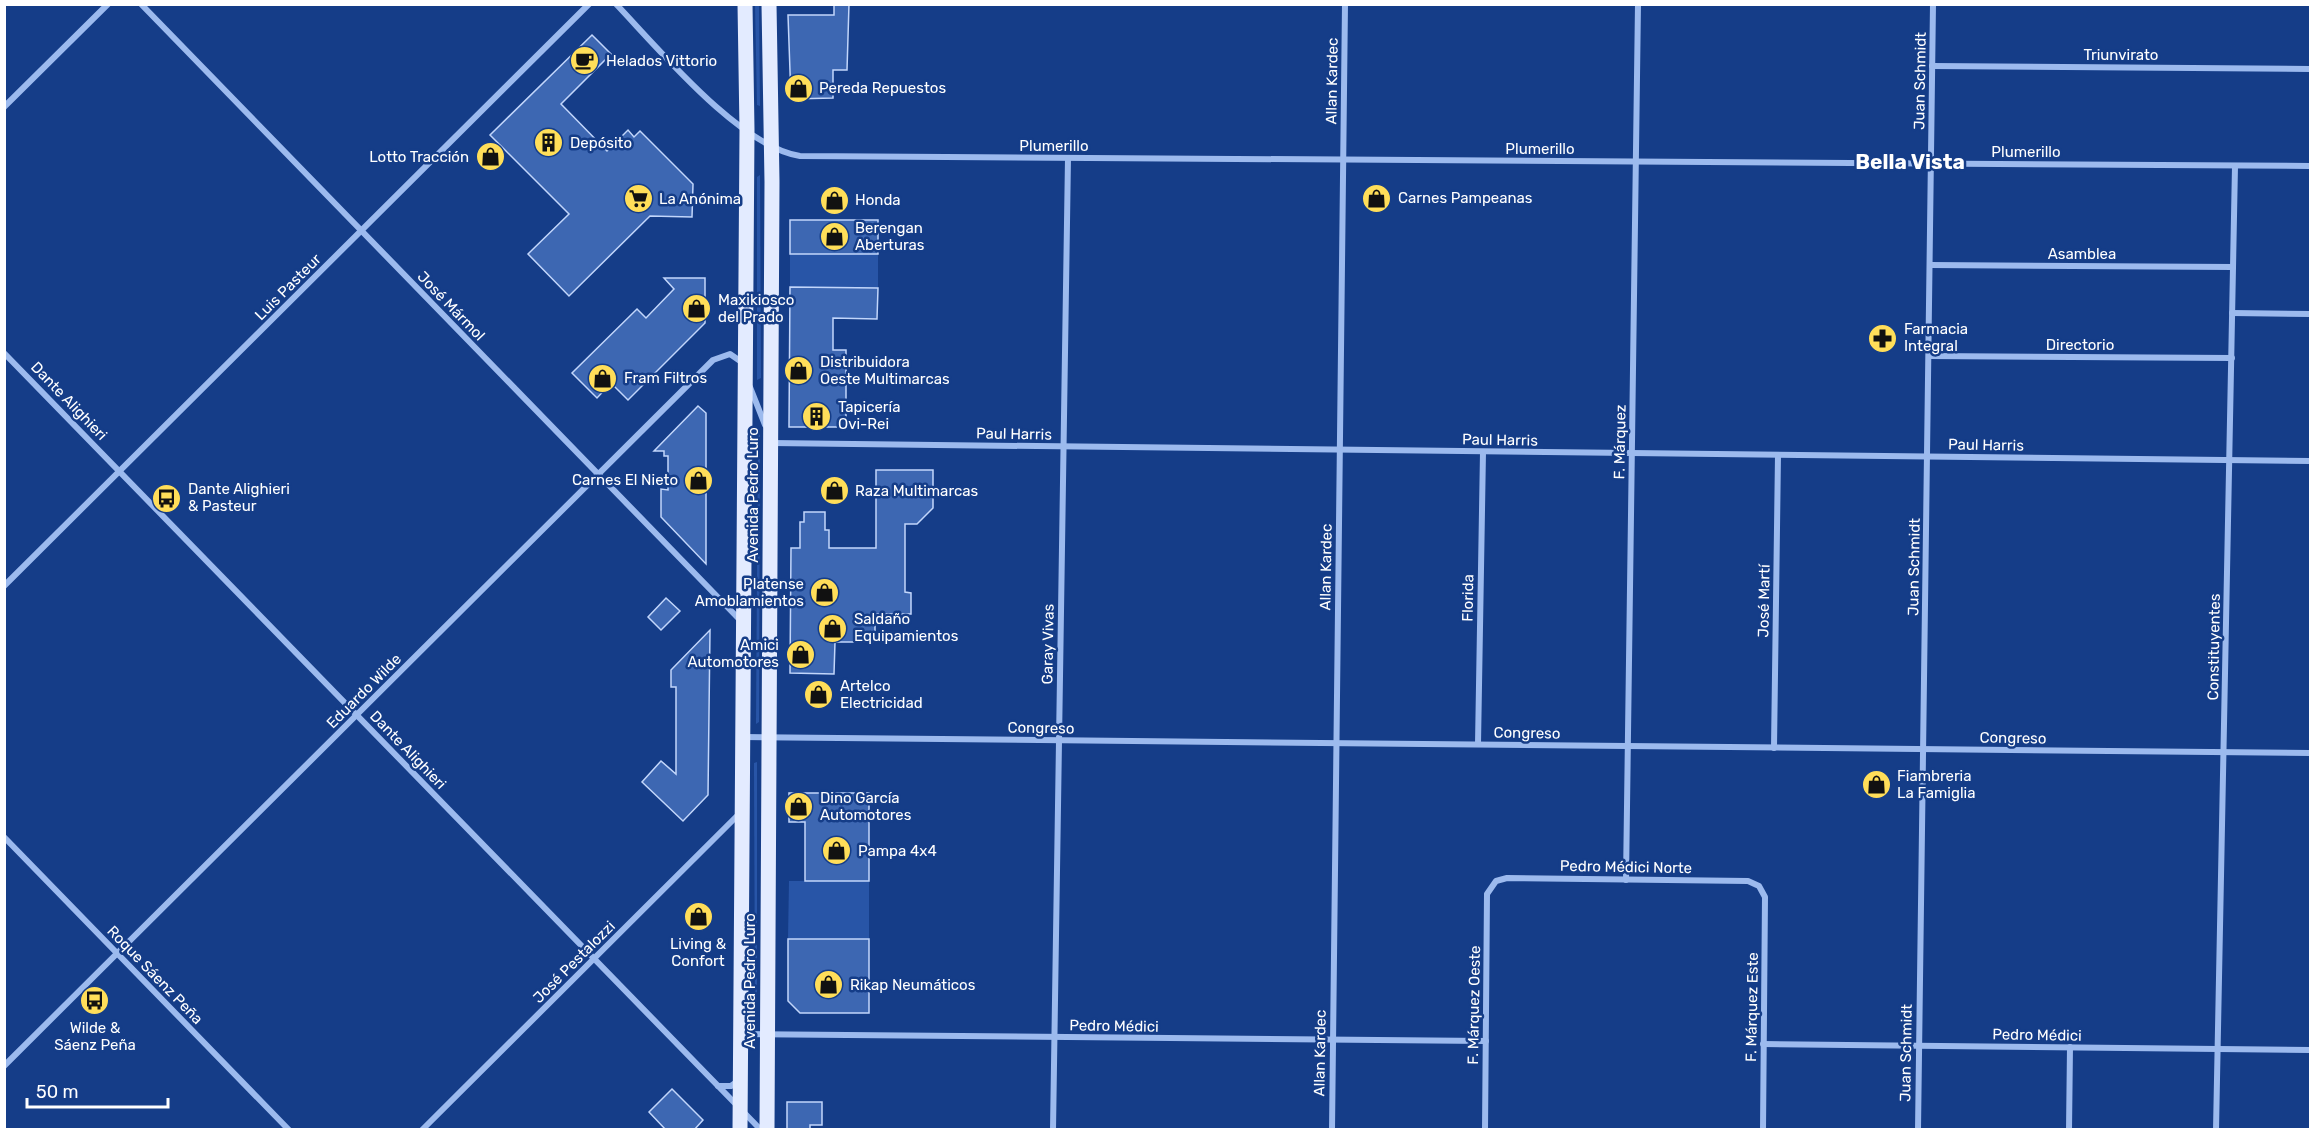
<svg xmlns="http://www.w3.org/2000/svg" width="2315" height="1134" viewBox="0 0 2315 1134" font-family="Rubik,sans-serif">
<style>
.green{fill:#2855a7}
.building{fill:#3d67b2;stroke:#c2d6fb;stroke-width:1.5}
.lines{fill:none;stroke-linecap:round;stroke-linejoin:round}
.minor{stroke:#9cbaee;stroke-width:6}
.primary{stroke:#e3ebff;stroke-width:15}
.labels{text-anchor:middle;stroke-width:5;stroke-linejoin:round;paint-order:stroke}
.street-label{font-size:15px;fill:#fff;stroke:#153d88}
.poi-label{font-size:15px;fill:#fff;stroke:#153d88;text-anchor:start}
.district-label{font-size:21px;font-weight:bold;fill:#fff;stroke:#153d88}
</style>
<rect width="100%" height="100%" fill="#153d88"/>
<g class="green">
<path d="M755,5h4l1,101 -3,-1z"/>
<path d="M760,175l1,203 -4,2v-203z"/>
<path d="M790,254h88v34l-88,-1z"/>
<path d="M758,431l2,2 -1,289 -3,2z"/>
<path d="M757,762v242l-2,3 -1,-238v-6z"/>
<path d="M789,881h80v58h-81z"/>
</g>
<g class="building">
<path d="M834,4h15l-2,66h-14v28l-42,1 -3,-84h46z"/>
<path d="M592,35l19,19 -50,50 46,47 21,-21 6,7 6,-6 53,53 -1,33 -42,-1 -81,80 -41,-42 41,-40 -79,-79z"/>
<rect x="790" y="220" width="88" height="34"/>
<path d="M664,278h41v45l-77,77 -17,-17 -14,15 -25,-25 65,-64 9,9 28,-29z"/>
<path d="M790,287l88,1 -1,31 -44,-1v32h13v77h-57z"/>
<path d="M698,406l8,7v151l-45,-47v-28l7,1v-34h-4v-5h-10z"/>
<path d="M876,470h57v38l-16,16h-12v68l6,1v21h-36v28h-40l-1,32 -44,-1 1,-125h9v-26h4v-10h21v18h4v18h47z"/>
<path d="M666,598l14,13 -19,19 -13,-13z"/>
<path d="M710,630l-2,165 -25,26 -41,-39 19,-21 15,13v-87h-5v-17z"/>
<path d="M789,793h80v88h-64v-59h-16z"/>
<path d="M788,939h81v74h-69l-12,-12z"/>
<path d="M672,1089l31,31 -9,10h-28l-17,-18z"/>
<path d="M787,1102h35v23h-12v5h-23z"/>
</g>
<g class="lines">
<g class="minor">
<path d="M141,4l600,617"/>
<path d="M616,4c42,44 124,143 184,152l1510,10"/>
<path d="M1932,66l378,3"/>
<path d="M4,107l104,-103"/>
<path d="M1930,265l303,2"/>
<path d="M2232,313l78,1"/>
<path d="M4,353l757,777"/>
<path d="M1929,356l303,2"/>
<path d="M750,387l15,38"/>
<path d="M771,443l1539,18"/>
<path d="M4,586l585,-582"/>
<path d="M743,737l1567,16"/>
<path d="M1478,744l5,-292"/>
<path d="M1774,748l4,-293"/>
<path d="M4,837l285,293"/>
<path d="M1626,880l12,-876"/>
<path d="M742,1034l744,7"/>
<path d="M1763,1044l547,6"/>
<path d="M4,1066l709,-706 17,-6 13,9"/>
<path d="M718,1086h13l7,-5"/>
<path d="M422,1130l318,-317"/>
<path d="M1053,1130l15,-972"/>
<path d="M1332,1130l13,-1126"/>
<path d="M1485,1130l2,-236 9,-13 11,-3 241,3 11,5 6,11 -2,233"/>
<path d="M1918,1130l15,-1126"/>
<path d="M2069,1130l1,-83"/>
<path d="M2216,1130l19,-964"/>
</g>
<g class="primary">
<path d="M740,1130l7,-1000 -2,-126"/>
<path d="M767,1130l5,-948 -3,-178"/>
</g>
</g>
<defs>
<symbol id="cafe-disc" viewBox="-11 -11 22 22"><circle r="9.5" fill="#ffde59" stroke="#153d88"/><path d="M-5.5-4.5H6V0H3Q3 3.5 0 3.5H-2.5Q-5.5 3.5-5.5 0ZM3-3.2v2h1.7v-2ZM-6 4.5H4V6H-6Z" fill="#111"/></symbol>
<symbol id="shop-disc" viewBox="-11 -11 22 22"><circle r="9.5" fill="#ffde59" stroke="#153d88"/><path d="M-5-2.5h2.3a2.7 3.5 0 0 1 5.4 0H5L5.5 6h-11ZM-1.5-2.5h3a1.5 2.3 0 0 0-3 0Z" fill="#111"/></symbol>
<symbol id="building-disc" viewBox="-11 -11 22 22"><circle r="9.5" fill="#ffde59" stroke="#153d88"/><path d="M-4-6H4V6H1V3H-1V6H-4ZM-2.5-4.3h1.7v1.8h-1.7ZM.8-4.3h1.7v1.8H.8ZM-2.5-1h1.7V.8h-1.7ZM.8-1h1.7V.8H.8Z" fill="#111"/></symbol>
<symbol id="supermarket-disc" viewBox="-11 -11 22 22"><circle r="9.5" fill="#ffde59" stroke="#153d88"/><path d="M-6-5.5h2.5l.6 2H6L4.5 2H-2.5L-4.4-4H-6ZM-1.5 3.2a1.3 1.3 0 1 0 .1 0ZM3 3.2a1.3 1.3 0 1 0 .1 0Z" fill="#111"/></symbol>
<symbol id="pharmacy-disc" viewBox="-11 -11 22 22"><circle r="9.5" fill="#ffde59" stroke="#153d88"/><path d="M-2-6h4v4h4v4h-4v4h-4v-4h-4v-4h4Z" fill="#111"/></symbol>
<symbol id="bus-disc" viewBox="-11 -11 22 22"><circle r="9.5" fill="#ffde59" stroke="#153d88"/><path d="M-5-6H5V4H4V6H2V4H-2V6H-4V4H-5ZM-3.5-4V0h7V-4ZM-3.5 1.2v1.5H-2V1.2ZM2 1.2v1.5H3.5V1.2Z" fill="#111"/></symbol>
</defs>
<g fill-rule="evenodd">
<use href="#cafe-disc" x="568" y="44" width="33" height="33"/>
<use href="#shop-disc" x="782" y="72" width="33" height="33"/>
<use href="#building-disc" x="532" y="126" width="33" height="33"/>
<use href="#shop-disc" x="474" y="140" width="33" height="33"/>
<use href="#shop-disc" x="1360" y="182" width="33" height="33"/>
<use href="#supermarket-disc" x="622" y="182" width="33" height="33"/>
<use href="#shop-disc" x="818" y="184" width="33" height="33"/>
<use href="#shop-disc" x="818" y="220" width="33" height="33"/>
<use href="#shop-disc" x="680" y="292" width="33" height="33"/>
<use href="#pharmacy-disc" x="1866" y="322" width="33" height="33"/>
<use href="#shop-disc" x="782" y="354" width="33" height="33"/>
<use href="#shop-disc" x="586" y="362" width="33" height="33"/>
<use href="#building-disc" x="800" y="400" width="33" height="33"/>
<use href="#shop-disc" x="682" y="464" width="33" height="33"/>
<use href="#shop-disc" x="818" y="474" width="33" height="33"/>
<use href="#bus-disc" x="150" y="482" width="33" height="33"/>
<use href="#shop-disc" x="808" y="576" width="33" height="33"/>
<use href="#shop-disc" x="816" y="612" width="33" height="33"/>
<use href="#shop-disc" x="784" y="638" width="33" height="33"/>
<use href="#shop-disc" x="802" y="678" width="33" height="33"/>
<use href="#shop-disc" x="1860" y="768" width="33" height="33"/>
<use href="#shop-disc" x="782" y="790" width="33" height="33"/>
<use href="#shop-disc" x="820" y="834" width="33" height="33"/>
<use href="#shop-disc" x="682" y="900" width="33" height="33"/>
<use href="#shop-disc" x="812" y="968" width="33" height="33"/>
<use href="#bus-disc" x="78" y="984" width="33" height="33"/>
</g>
<g class="labels">
<g class="street-label">
<text x="2121" y="60">Triunvirato</text>
<text transform="translate(1332 81) rotate(-89)" y="5">Allan Kardec</text>
<text transform="translate(1920 81) rotate(-89)" y="5">Juan Schmidt</text>
<text x="1054" y="151">Plumerillo</text>
<text x="1540" y="154">Plumerillo</text>
<text x="2026" y="157">Plumerillo</text>
<text x="2082" y="259">Asamblea</text>
<text transform="translate(288 287) rotate(-45)" y="5">Luis Pasteur</text>
<text transform="translate(451 306) rotate(46)" y="5">José Mármol</text>
<text x="2080" y="350">Directorio</text>
<text transform="translate(69 401) rotate(46)" y="5">Dante Alighieri</text>
<text transform="translate(1014 434) rotate(1)" y="5">Paul Harris</text>
<text transform="translate(1500 440) rotate(1)" y="5">Paul Harris</text>
<text transform="translate(1620 442) rotate(-89)" y="5">F. Márquez</text>
<text transform="translate(1986 445) rotate(1)" y="5">Paul Harris</text>
<text transform="translate(753 495) rotate(-90)" y="5">Avenida Pedro Luro</text>
<text transform="translate(1326 567) rotate(-89)" y="5">Allan Kardec</text>
<text transform="translate(1914 567) rotate(-89)" y="5">Juan Schmidt</text>
<text transform="translate(1468 598) rotate(-89)" y="5">Florida</text>
<text transform="translate(1764 601) rotate(-89)" y="5">José Martí</text>
<text transform="translate(1048 644) rotate(-89)" y="5">Garay Vivas</text>
<text transform="translate(2214 647) rotate(-89)" y="5">Constituyentes</text>
<text transform="translate(364 691) rotate(-45)" y="5">Eduardo Wilde</text>
<text transform="translate(1041 728) rotate(1)" y="5">Congreso</text>
<text transform="translate(1527 733) rotate(1)" y="5">Congreso</text>
<text transform="translate(2013 738) rotate(1)" y="5">Congreso</text>
<text transform="translate(408 750) rotate(46)" y="5">Dante Alighieri</text>
<text transform="translate(1626 867) rotate(1)" y="5">Pedro Médici Norte</text>
<text transform="translate(574 962) rotate(-45)" y="5">José Pestalozzi</text>
<text transform="translate(155 975) rotate(46)" y="5">Roque Sáenz Peña</text>
<text transform="translate(750 981) rotate(-90)" y="5">Avenida Pedro Luro</text>
<text transform="translate(1474 1005) rotate(-89)" y="5">F. Márquez Oeste</text>
<text transform="translate(1752 1007) rotate(-89)" y="5">F. Márquez Este</text>
<text transform="translate(1114 1026) rotate(1)" y="5">Pedro Médici</text>
<text transform="translate(2037 1035) rotate(1)" y="5">Pedro Médici</text>
<text transform="translate(1320 1053) rotate(-89)" y="5">Allan Kardec</text>
<text transform="translate(1906 1053) rotate(-89)" y="5">Juan Schmidt</text>
</g>
<g class="poi-label">
<text x="606" y="66">Helados Vittorio</text>
<text x="819" y="93">Pereda Repuestos</text>
<text x="570" y="148">Depósito</text>
<text x="469" y="162" text-anchor="end">Lotto Tracción</text>
<text x="1398" y="203">Carnes Pampeanas</text>
<text x="659" y="204">La Anónima</text>
<text x="855" y="205">Honda</text>
<text x="855" y="233">Berengan<tspan x="855" dy="17">Aberturas</tspan></text>
<text x="718" y="305">Maxikiosco<tspan x="718" dy="17">del Prado</tspan></text>
<text x="1904" y="334">Farmacia<tspan x="1904" dy="17">Integral</tspan></text>
<text x="820" y="367">Distribuidora<tspan x="820" dy="17">Oeste Multimarcas</tspan></text>
<text x="624" y="383">Fram Filtros</text>
<text x="838" y="412">Tapicería<tspan x="838" dy="17">Ovi-Rei</tspan></text>
<text x="678" y="485" text-anchor="end">Carnes El Nieto</text>
<text x="188" y="494">Dante Alighieri<tspan x="188" dy="17">&amp; Pasteur</tspan></text>
<text x="855" y="496">Raza Multimarcas</text>
<text x="804" y="589" text-anchor="end">Platense<tspan x="804" dy="17">Amoblamientos</tspan></text>
<text x="854" y="624">Saldaño<tspan x="854" dy="17">Equipamientos</tspan></text>
<text x="779" y="650" text-anchor="end">Amici<tspan x="779" dy="17">Automotores</tspan></text>
<text x="840" y="691">Artelco<tspan x="840" dy="17">Electricidad</tspan></text>
<text x="1897" y="781">Fiambreria<tspan x="1897" dy="17">La Famiglia</tspan></text>
<text x="820" y="803">Dino García<tspan x="820" dy="17">Automotores</tspan></text>
<text x="858" y="856">Pampa 4x4</text>
<text x="698" y="949" text-anchor="middle">Living &amp;<tspan x="698" dy="17">Confort</tspan></text>
<text x="850" y="990">Rikap Neumáticos</text>
<text x="95" y="1033" text-anchor="middle">Wilde &amp;<tspan x="95" dy="17">Sáenz Peña</tspan></text>
</g>
<g class="district-label">
<text x="1910" y="169">Bella Vista</text>
</g>
</g>
<rect width="2315" height="1134" fill="none" stroke="#ffffff" stroke-width="12"/>
<path d="M27 1098v9h141v-9" fill="none" stroke="#ffffff" stroke-width="3"/>
<text x="36" y="1098" font-size="18" fill="#ffffff" stroke="#153d88" stroke-width="4.5" paint-order="stroke">50 m</text>
</svg>
